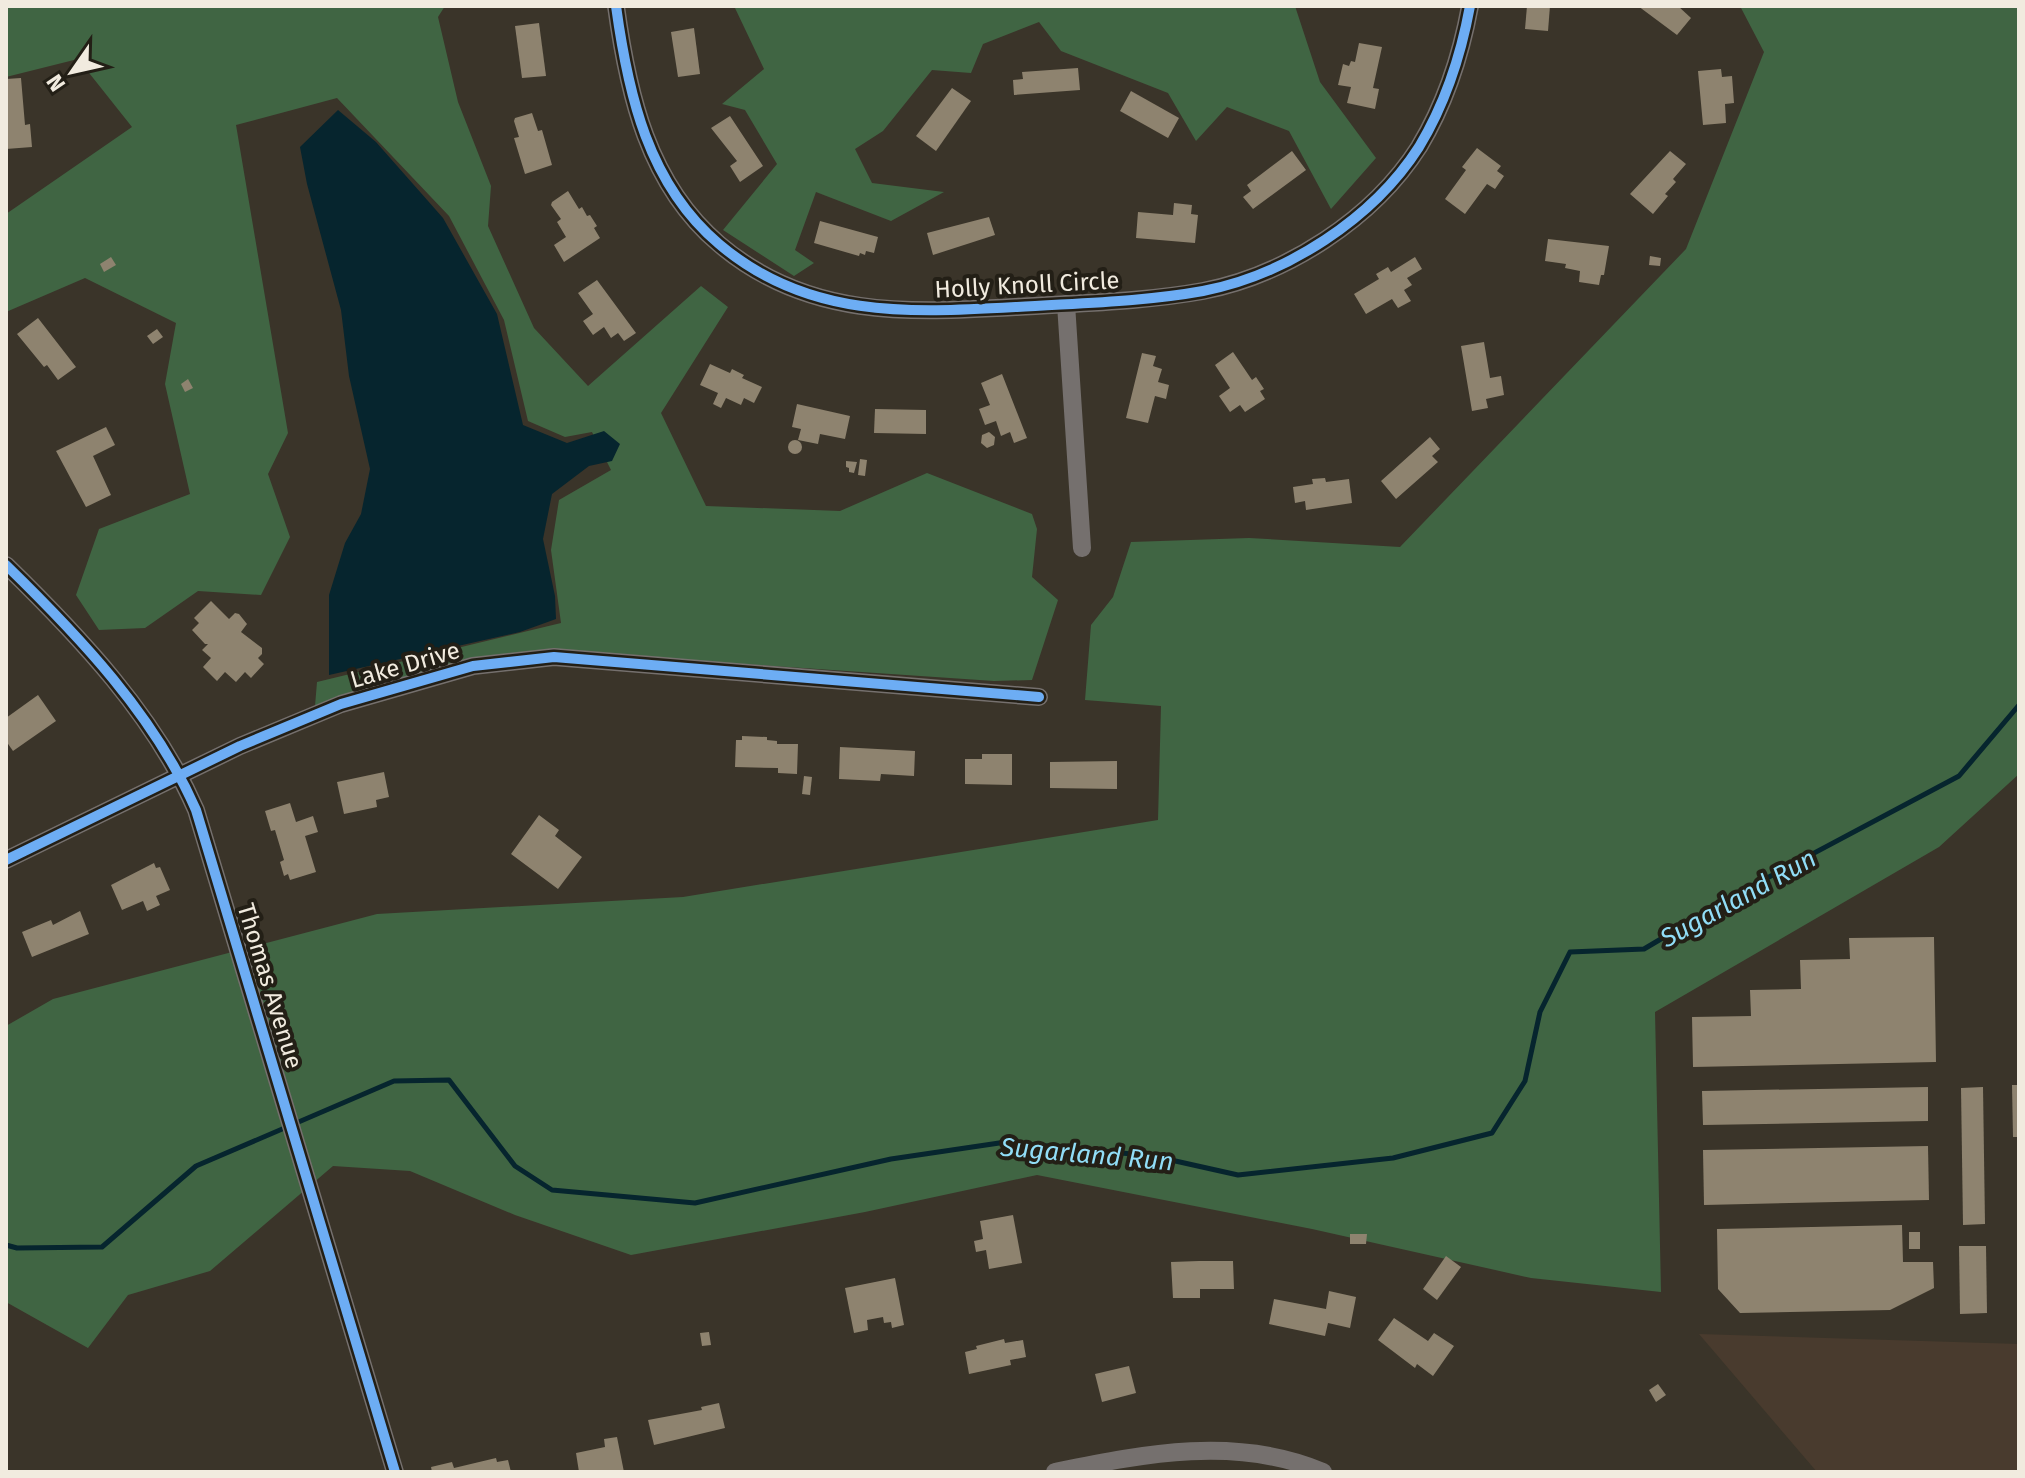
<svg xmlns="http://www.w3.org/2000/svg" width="2025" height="1478" viewBox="0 0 2025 1478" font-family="'Fira Sans',sans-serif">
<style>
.commercial{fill:#493b2e}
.green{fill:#406543}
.water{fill:#06252e}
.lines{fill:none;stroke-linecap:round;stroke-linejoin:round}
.stream{stroke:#06252e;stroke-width:5}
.building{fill:#8e836f}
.minor{stroke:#75706e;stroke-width:18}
.cycleway-casing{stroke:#231f16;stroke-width:15}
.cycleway{stroke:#6dadf4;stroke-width:10}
.labels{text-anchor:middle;stroke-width:8;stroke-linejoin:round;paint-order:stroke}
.street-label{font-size:24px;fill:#f1ebdf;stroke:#231f16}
.water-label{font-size:26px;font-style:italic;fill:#91ddf7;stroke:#231f16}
</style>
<rect width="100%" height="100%" fill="#3a3429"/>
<path class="commercial" d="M1699,1334l320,10v128h-202z"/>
<g class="green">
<path d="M6,6h439l-7,11 20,85 33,84 -3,40 46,102 54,58 113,-100 27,21 -67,106 45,93 134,5 87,-38 105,41 5,15 -5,48 26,23 -26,80 -38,1 -444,-30 -235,55 2,-24 244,-59 -10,-73 8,-50 52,-30 -19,-38 -27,5 -37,-16 -24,-101 -55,-104 -112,-118 -101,27 52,308 -20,41 22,63 -29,58 -63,-4 -53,37 -46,2 -23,-35 23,-66 91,-35 -25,-110 11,-61 -91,-45 -79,34v-98l126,-87 -54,-68 -72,18z"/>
<path d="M765,6h530l25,76 56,76 -45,51 -42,-78 -62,-24 -31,34 -28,-48 -107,-42 -22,-29 -56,22 -12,29 -39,-3 -49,61 -28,18 17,34 72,9 -53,29 -75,-29 -21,58 19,13 -20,13 -71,-46 54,-66 -32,-54 -23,-6 42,-35 -29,-61z"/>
<path d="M1740,6h279v768l-80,73 -284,165 6,280 -130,-14 -219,-49 -275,-54 -172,37 -234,43 -116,-40 -105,-44 -77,-5 -123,105 -82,24 -40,53 -82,-46v-276l47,-27 324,-85 306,-17 475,-77 3,-114 -76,-6 6,-75 22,-28 18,-55 118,-4 151,9 286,-298 78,-197z"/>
</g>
<path class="water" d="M338,110l38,32 67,76 54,96 26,111 44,18 37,-12 16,13 -8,17 -23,5 -37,28 -9,45 12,57 1,23 -36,13 -191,43v-80l16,-52 16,-29 9,-45 -21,-93 -8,-66 -34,-126 -7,-37z"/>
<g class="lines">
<path class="stream" d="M6,1245l11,3 85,-1 94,-81 198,-85 55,-1 66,86 37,24 143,13 196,-44 115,-17 147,14 85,19 155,-17 99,-25 33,-52 15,-69 30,-60 74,-3 93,-55 222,-118 60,-71"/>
</g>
<g class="building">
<path d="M1527,6h23l-2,25 -23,-2z"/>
<path d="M1638,6h40l13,12 -14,17z"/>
<path d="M539,23l7,53 -24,2 -7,-52z"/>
<path d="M694,28l6,46 -22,3 -7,-45z"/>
<path d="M1359,43l23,4 -9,41 6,1 -4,20 -28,-6 4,-16 -13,-2 5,-21 6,2 2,-5 4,1z"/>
<path d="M1078,68l2,22 -66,5 -1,-15 10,-1 -1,-7z"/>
<path d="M1721,69l1,8 10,-1 2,27 -9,1 1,19 -23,2 -5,-54z"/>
<path d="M21,78l4,47 5,-1 2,23 -26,2v-70z"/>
<path d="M952,88l19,13 -35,50 -20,-15z"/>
<path d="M1131,91l48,27 -11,20 -48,-27z"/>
<path d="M532,113l6,18 4,-1 10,35 -27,9 -11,-36 5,-1 -5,-16 1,-3z"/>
<path d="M730,116l33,50 -23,16 -10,-16 7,-5 -26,-33z"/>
<path d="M1477,148l24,18 -4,5 7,5 -9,13 -8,-5 -22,30 -20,-15 21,-29 -4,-3z"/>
<path d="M1292,151l14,19 -53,39 -10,-12 8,-6 -4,-6z"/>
<path d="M1670,151l16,13 -13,15 3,3 -11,12 3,2 -15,18 -23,-20z"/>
<path d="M568,191l11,18 3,-2 5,9 3,-1 7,11 -3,2 6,10 -36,24 -10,-17 12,-8 -9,-15 4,-3 -10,-14 1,-3z"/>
<path d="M1174,203l18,2 -1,9 7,1 -3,28 -59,-5 2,-26 35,3z"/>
<path d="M989,217l6,18 -62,20 -6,-22z"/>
<path d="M820,221l58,16 -4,16 -8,-2 -1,4 -5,-2 -1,3 -45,-13z"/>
<path d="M1548,239l61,7 -5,29h-3l-2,10 -20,-3 1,-11 -15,-3 1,-4 -21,-3z"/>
<path d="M1650,256l11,2 -1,8 -11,-1z"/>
<path d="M111,257l5,8 -12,7 -4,-8z"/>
<path d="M1415,257l7,12 -15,9 5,7 -8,5 7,11 -13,7 -6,-9 -26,15 -12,-20 25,-15 -3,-5 12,-7 3,5z"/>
<path d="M597,280l39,53 -12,8 -6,-8 -7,5 -7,-11 -11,8 -10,-14 10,-7 -15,-21z"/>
<path d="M38,318l38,49 -18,13 -11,-15 -3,2 -27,-33z"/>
<path d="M157,329l6,8 -10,7 -6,-8z"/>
<path d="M1484,342l6,36 11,-2 3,19 -18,4 2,9 -16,3 -11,-65z"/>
<path d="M1233,352l19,28 4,-3 8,12 -4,2 5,8 -20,13 -5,-7 -10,7 -11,-16 11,-8 -15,-23z"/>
<path d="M1142,353l14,3 -3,10 9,3 -4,13 11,3 -3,14 -11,-3 -7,27 -22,-5z"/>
<path d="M710,364l20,9 2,-4 12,6 -2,3 20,9 -8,16 -10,-5 -3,7 -15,-7 -5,10 -8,-4 5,-11 -18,-8z"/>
<path d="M1002,374l25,64 -13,5 -4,-11 -9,4 -5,-15 -11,4 -6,-16 11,-4 -9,-22z"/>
<path d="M188,379l5,9 -8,4 -4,-8z"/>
<path d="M797,404l53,12 -5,23 -25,-5 -2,10 -20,-4 3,-11 -9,-2z"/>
<path d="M875,409l51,1v24l-52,-1z"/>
<path d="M106,427l9,18 -22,11 18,39 -25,12 -30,-56z"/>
<path d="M989,432l6,5 -1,8 -7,3 -6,-5 1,-8z"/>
<path d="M1430,437l10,12 -8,7 6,6 -42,37 -15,-18z"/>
<circle cx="795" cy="447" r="7"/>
<path d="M860,459l7,1 -2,16 -7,-1z"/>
<path d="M846,461l11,1 -3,11 -5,-1v-4l-3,-1z"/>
<path d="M1325,478l1,4 23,-3 3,24 -46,7 -1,-9 -10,2 -2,-16 20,-3 -1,-5z"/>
<path d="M211,601l18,18 6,-6 4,1 8,10 -6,8 21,16v6l-4,4 6,6 -13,14 -6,-6 -9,10 -11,-10 -8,9 -14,-14 8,-9 -9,-8 6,-6h-3l-13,-14 7,-7 -5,-5z"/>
<path d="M38,695l18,26 -43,30 -7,-10v-23z"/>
<path d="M742,736l25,1v3l10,1v3h21l-1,30 -19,-1v-5l-43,-1 1,-27h6z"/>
<path d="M840,747l75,4 -1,25 -33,-2 -1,7 -41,-2z"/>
<path d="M982,754h30v31l-47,-1v-25h17z"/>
<path d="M1117,761v28l-67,-1v-26z"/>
<path d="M384,772l5,25 -13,3 1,7 -33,7 -7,-32z"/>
<path d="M804,776l8,1 -2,18 -8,-1z"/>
<path d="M290,803l6,19 17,-6 5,16 -13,4 11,36 -26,8 -2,-6 -4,2 -4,-14 4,-2 -9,-30 -4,1 -6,-20z"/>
<path d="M539,815l20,15 -4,6 27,21 -24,32 -47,-35z"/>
<path d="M154,863l2,5 4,-1 10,23 -14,6 4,9 -13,6 -4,-10 -21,9 -11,-25z"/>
<path d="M80,911l9,23 -57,23 -10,-25 29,-12 2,5z"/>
<path d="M1934,937l2,125 -243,5 -1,-50 59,-1 -1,-26 51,-1 -1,-29 50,-1 -1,-21z"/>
<path d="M2012,1085h7v52h-6z"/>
<path d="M1928,1087v34l-225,4 -1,-34z"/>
<path d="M1983,1087l2,137 -22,1 -2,-137z"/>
<path d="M1928,1146l1,54 -225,5 -1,-55z"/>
<path d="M1013,1215l9,48 -33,6 -3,-19 -10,2 -2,-11 9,-2 -3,-18z"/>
<path d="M1902,1225l1,37h30l1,26 -44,22 -150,3 -22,-24 -1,-60z"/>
<rect x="1909" y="1232" width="11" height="17"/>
<path d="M1350,1234h17l-1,10h-16z"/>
<path d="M1959,1246h27l1,67 -27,1z"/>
<path d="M1446,1256l15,11 -24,33 -14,-11z"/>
<path d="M1199,1261h34l1,28h-34v9h-27l-2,-36z"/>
<path d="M895,1278l9,47 -12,3 -1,-6 -7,1 -1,-6 -16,3 1,10 -14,3 -9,-45z"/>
<path d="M1329,1291l27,6 -6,31 -22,-5 -3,13 -56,-12 5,-25 52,10z"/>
<path d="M1394,1318l34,23 6,-8 20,13 -21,30 -16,-12 -2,4 -37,-28z"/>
<path d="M709,1332l2,13 -9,1 -2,-13z"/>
<path d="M1004,1339l1,4 18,-3 3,17 -16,3 1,5 -42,9 -4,-22 12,-3 -1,-3z"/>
<path d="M1129,1366l7,27 -34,9 -7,-28z"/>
<path d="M1658,1384l8,11 -10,7 -7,-12z"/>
<path d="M719,1403l6,25 -71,17 -6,-25 54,-10 -1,-3z"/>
<path d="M617,1437l7,35h-45l-3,-19 29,-6 -1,-8z"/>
<path d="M496,1458l1,4 11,-2 3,12h-79l-1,-5 21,-5 2,6z"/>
</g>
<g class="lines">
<g class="minor">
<path d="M616,6c12,88 32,178 103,238 88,75 190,69 298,63 61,-4 125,-5 186,-16 83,-16 170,-72 216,-144 26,-43 42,-92 51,-141"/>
<path d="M1066,304l16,244"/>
<path d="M6,565c73,71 149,151 190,245l199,662"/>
<path d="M6,860l234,-114 101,-42 132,-38 81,-9 485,40"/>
<path d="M1055,1472c89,-18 181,-37 268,0"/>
</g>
<defs>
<g id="cycleway">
<path d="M616,6c12,88 32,178 103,238 88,75 190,69 298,63 61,-4 125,-5 186,-16 83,-16 170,-72 216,-144 26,-43 42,-92 51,-141"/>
<path d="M6,565c73,71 149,151 190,245l199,662"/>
<path d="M6,860l234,-114 101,-42 132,-38 81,-9 485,40"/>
</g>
</defs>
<use href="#cycleway" class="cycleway-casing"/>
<use href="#cycleway" class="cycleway"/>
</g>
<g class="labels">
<g class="street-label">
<text transform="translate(1027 285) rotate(-3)" y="8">Holly Knoll Circle</text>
<text transform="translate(405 665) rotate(-16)" y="8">Lake Drive</text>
<text transform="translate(270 986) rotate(73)" y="8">Thomas Avenue</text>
</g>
<g class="water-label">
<text transform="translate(1738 898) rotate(-29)" y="9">Sugarland Run</text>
<text transform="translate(1087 1154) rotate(5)" y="9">Sugarland Run</text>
</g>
</g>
<rect width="2025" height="1478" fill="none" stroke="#f1ebdf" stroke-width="16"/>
<g transform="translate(72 72) rotate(236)" stroke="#231f16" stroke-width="6" paint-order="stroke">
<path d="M0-6L14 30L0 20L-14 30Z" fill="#f1ebdf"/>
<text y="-12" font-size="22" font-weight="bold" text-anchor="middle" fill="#f1ebdf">N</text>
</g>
</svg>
